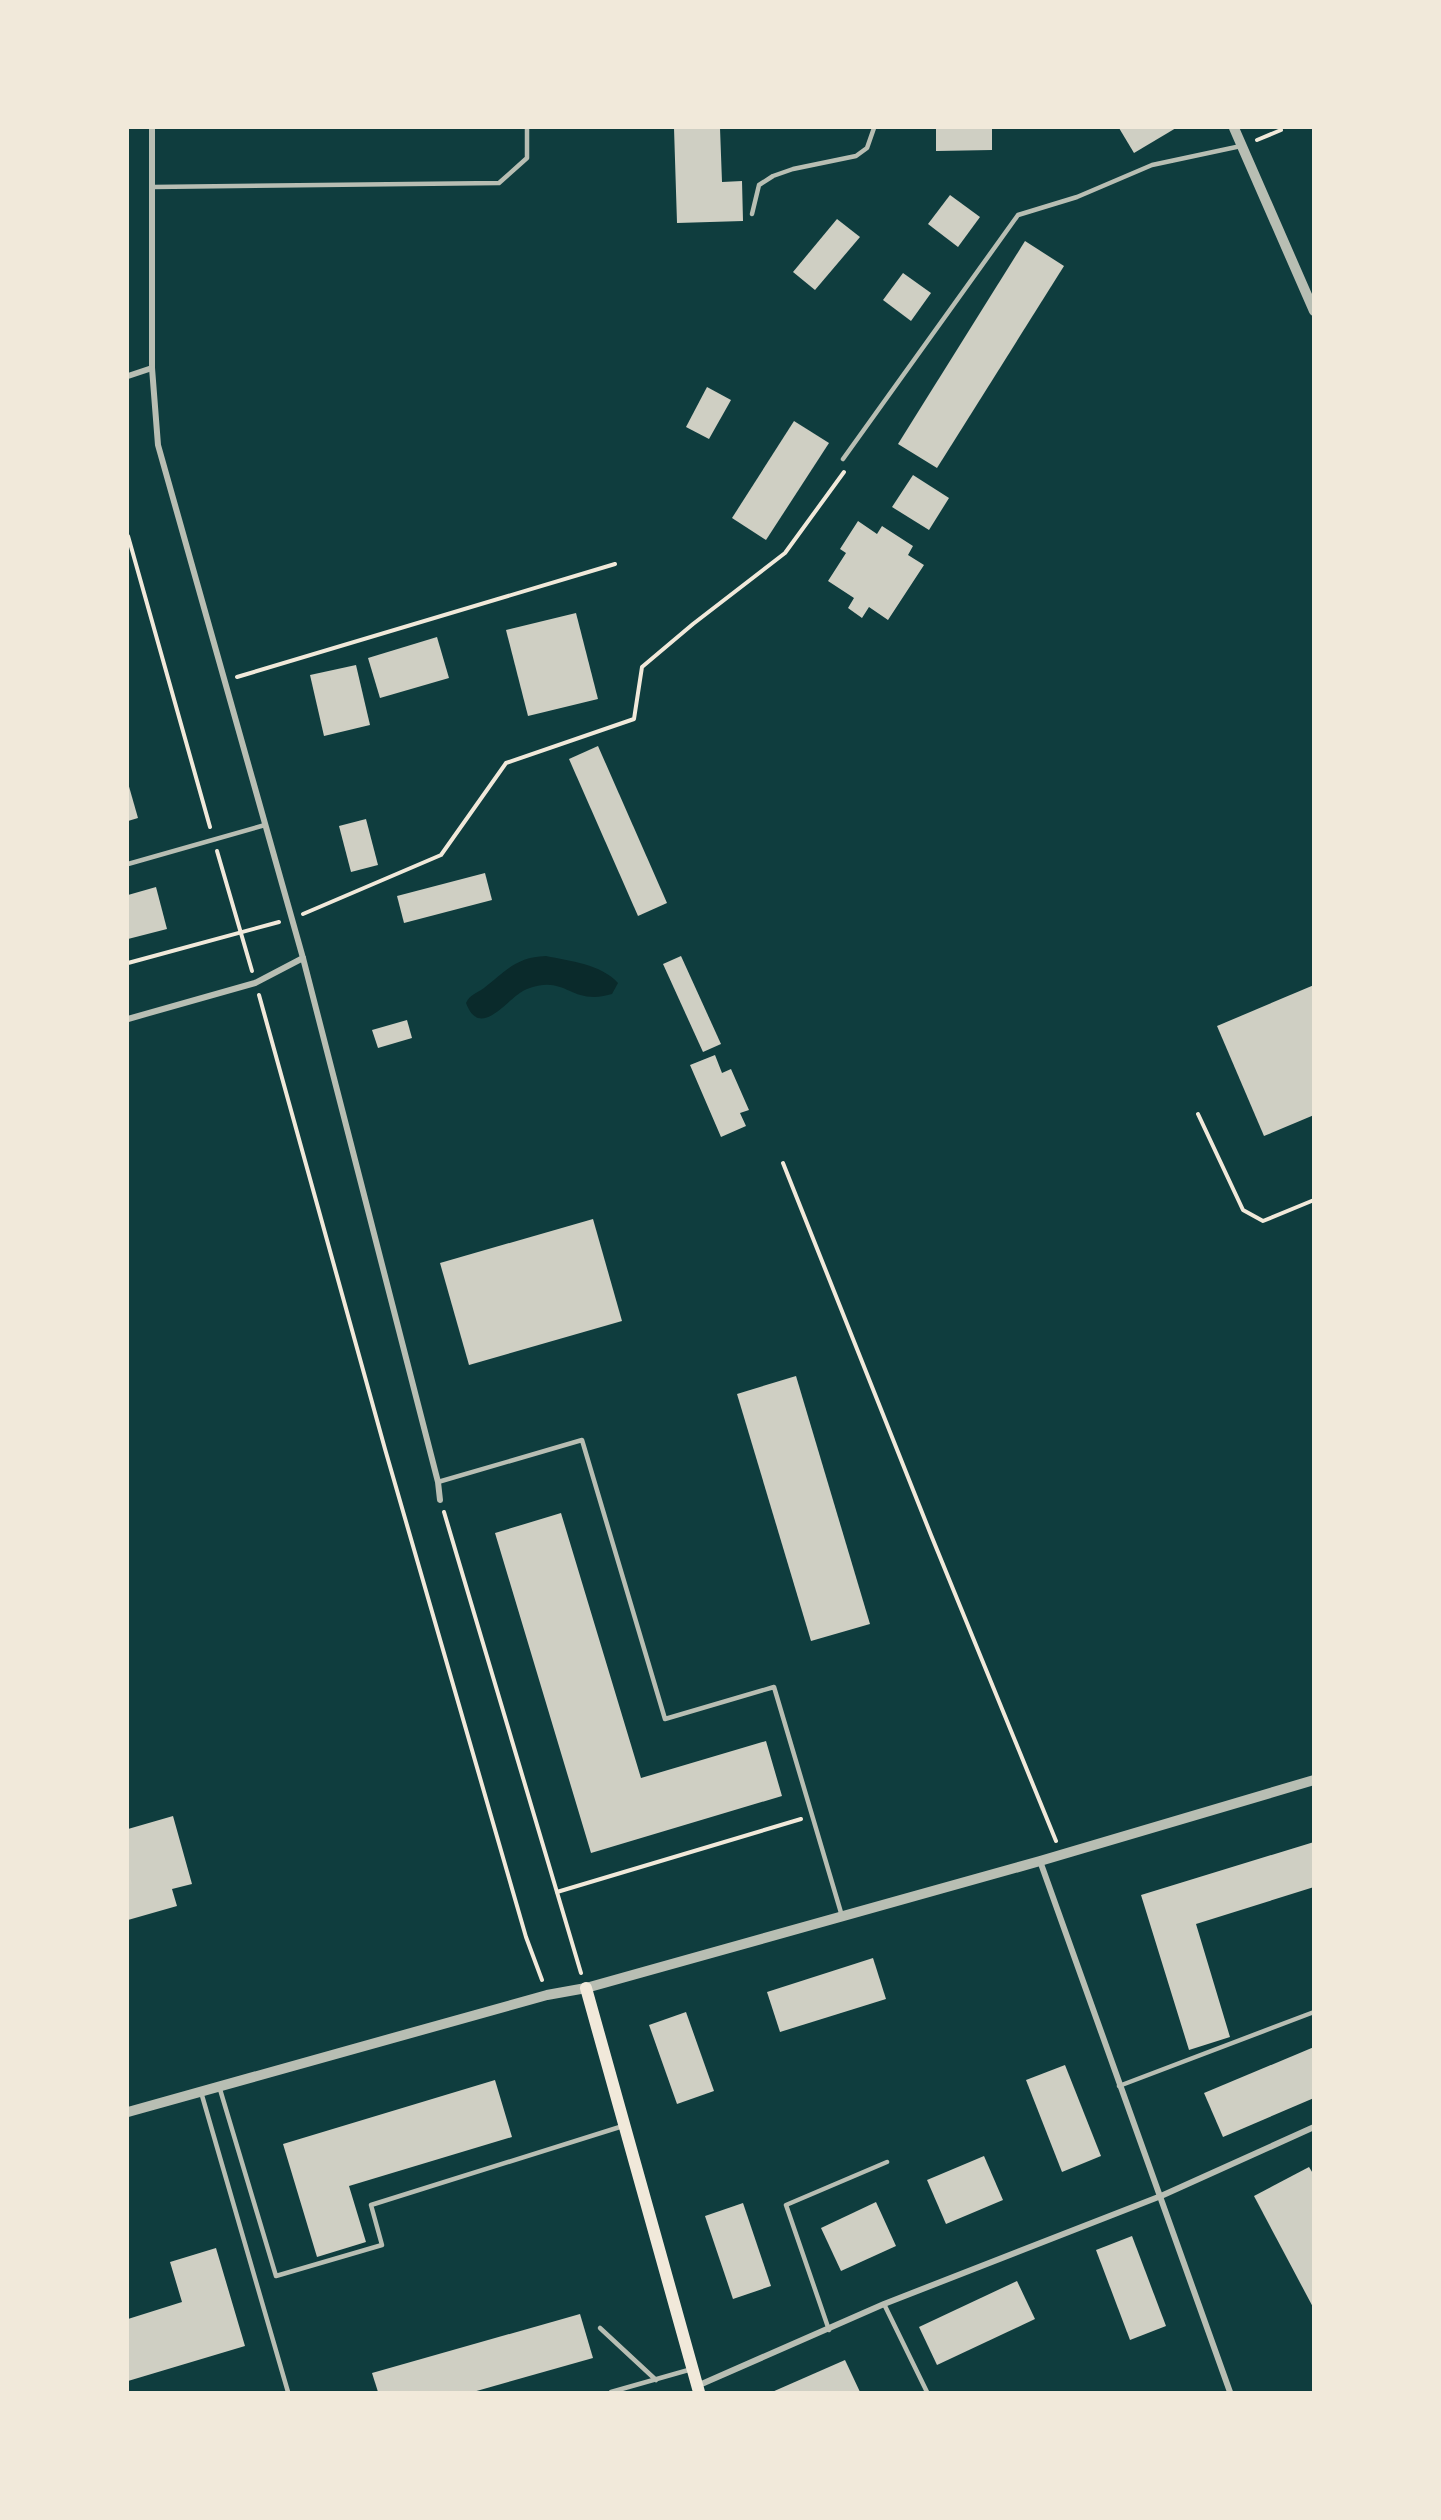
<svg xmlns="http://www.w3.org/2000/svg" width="1441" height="2520" viewBox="0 0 1441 2520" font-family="Barlow,sans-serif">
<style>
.water{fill:#0a2a2b}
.building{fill:#cfcfc3}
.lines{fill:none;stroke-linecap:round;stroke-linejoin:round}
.path{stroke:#f1e9da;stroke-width:4}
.service{stroke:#b8beb3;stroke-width:4.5}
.minor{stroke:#b8beb3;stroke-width:6}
.tertiary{stroke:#b8beb3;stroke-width:10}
.secondary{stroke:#f1e9da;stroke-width:12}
</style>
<rect width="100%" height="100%" fill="#0f3d3e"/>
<path class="water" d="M546,956c24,5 55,8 72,27l-6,11c-5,1 -12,3 -18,3 -27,0 -33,-21 -67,-8 -19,7 -46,53 -61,14 4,-9 10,-9 18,-15 22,-17 32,-31 62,-32z"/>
<g class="building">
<path d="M674,128h46l2,54 20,-1 1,40 -66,2z"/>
<path d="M936,128h56v22l-56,1z"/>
<path d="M1119,128h57l-42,25z"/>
<path d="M950,195l30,22 -22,30 -30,-23z"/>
<path d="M837,219l23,18 -45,53 -22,-18z"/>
<path d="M1025,241l39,25 -127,202 -39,-24z"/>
<path d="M903,273l28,20 -20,28 -28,-21z"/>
<path d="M707,387l24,13 -22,39 -23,-12z"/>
<path d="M794,421l35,22 -63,97 -34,-22z"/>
<path d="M913,475l36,23 -20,32 -37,-23z"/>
<path d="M858,521l19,13 5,-8 31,20 -5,9 16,10 -36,55 -19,-13 -7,11 -14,-10 6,-10 -26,-17 18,-28 -6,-4z"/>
<path d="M576,613l22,86 -70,17 -22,-86z"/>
<path d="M437,637l12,41 -69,20 -12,-40z"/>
<path d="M356,665l14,60 -46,11 -14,-61z"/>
<path d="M598,746l69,157 -29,13 -69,-157z"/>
<path d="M128,783l10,35 -10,3z"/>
<path d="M366,819l12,46 -27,7 -12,-46z"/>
<path d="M485,873l7,27 -88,23 -7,-27z"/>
<path d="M156,887l11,42 -39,10v-44z"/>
<path d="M681,956l40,88 -18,8 -40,-88z"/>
<path d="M1314,985v130l-50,21 -47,-110z"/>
<path d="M407,1020l5,18 -34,10 -6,-18z"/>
<path d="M715,1055l7,18 9,-4 18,41 -9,3 6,13 -25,11 -31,-72z"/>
<path d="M593,1219l29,102 -153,44 -29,-102z"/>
<path d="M796,1376l74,248 -59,17 -74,-247z"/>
<path d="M561,1513l80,265 125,-37 16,55 -191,57 -96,-320z"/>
<path d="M173,1816l19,68 -20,5 5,17 -49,14v-91z"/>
<path d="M1314,1842v45l-118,37 34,113 -41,13 -48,-155z"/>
<path d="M873,1958l13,41 -106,33 -13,-40z"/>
<path d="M686,2012l28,79 -37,13 -28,-79z"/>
<path d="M1314,2047v51l-91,39 -19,-44z"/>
<path d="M1065,2065l36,91 -39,16 -36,-92z"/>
<path d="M495,2080l17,57 -163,49 17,56 -49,15 -34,-113z"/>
<path d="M984,2156l19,44 -57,24 -19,-44z"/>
<path d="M1309,2167l5,8v134l-60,-113z"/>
<path d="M876,2202l20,44 -55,25 -20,-43z"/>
<path d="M743,2203l28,83 -38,13 -28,-83z"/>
<path d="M1132,2236l34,90 -36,14 -34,-90z"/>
<path d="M216,2248l29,98 -117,35v-62l54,-17 -12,-40z"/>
<path d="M1017,2281l18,38 -98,46 -18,-38z"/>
<path d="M580,2314l13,44 -120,34h-95l-6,-19z"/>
<path d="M845,2360l15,32h-88z"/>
</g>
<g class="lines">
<g class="path">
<path d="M1257,140l24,-10 -1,-2"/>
<path d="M128,536l82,291"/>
<path d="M237,677l378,-113"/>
<path d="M217,851l35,120"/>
<path d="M303,914l138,-59 65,-92 128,-44 8,-52 51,-43 92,-71 59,-81"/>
<path d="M128,963l151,-41"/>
<path d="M259,995l126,454 141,488 16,43"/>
<path d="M1198,1114l45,96 20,11 51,-21"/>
<path d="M783,1163l148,372 125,306"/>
<path d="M444,1512l137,461"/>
<path d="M557,1892l244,-73"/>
</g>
<g class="service">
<path d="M153,187l346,-4 28,-25v-30"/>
<path d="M752,214l7,-29 14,-9 20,-7 63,-13 11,-8 7,-20"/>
<path d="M843,459l175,-244 59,-18 75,-32 89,-19"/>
<path d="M128,864l137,-39"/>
<path d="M438,1482l144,-42 83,279 109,-32 68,229"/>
<path d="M219,2086l57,190 106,-31 -11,-40 252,-79"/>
<path d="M1119,2086l195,-74"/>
<path d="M201,2092l87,300"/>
<path d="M884,2304l43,88"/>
<path d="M600,2328l56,52"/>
<path d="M829,2330l-43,-125 101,-43"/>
<path d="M611,2392l81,-23"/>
</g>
<g class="minor">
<path d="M152,128v240l6,77 145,513 135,524 2,18"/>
<path d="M128,376l24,-8"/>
<path d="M128,1019l127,-36 48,-25"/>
<path d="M1040,1861l190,531"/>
<path d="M697,2386l187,-82 277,-108 153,-69"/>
</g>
<g class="tertiary">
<path d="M1234,128l80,183"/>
<path d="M128,2112l419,-117 39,-7 454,-127 274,-81"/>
</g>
<path class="secondary" d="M586,1988l113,404"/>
</g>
<rect width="1441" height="2520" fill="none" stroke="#f1e9da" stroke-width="258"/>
</svg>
